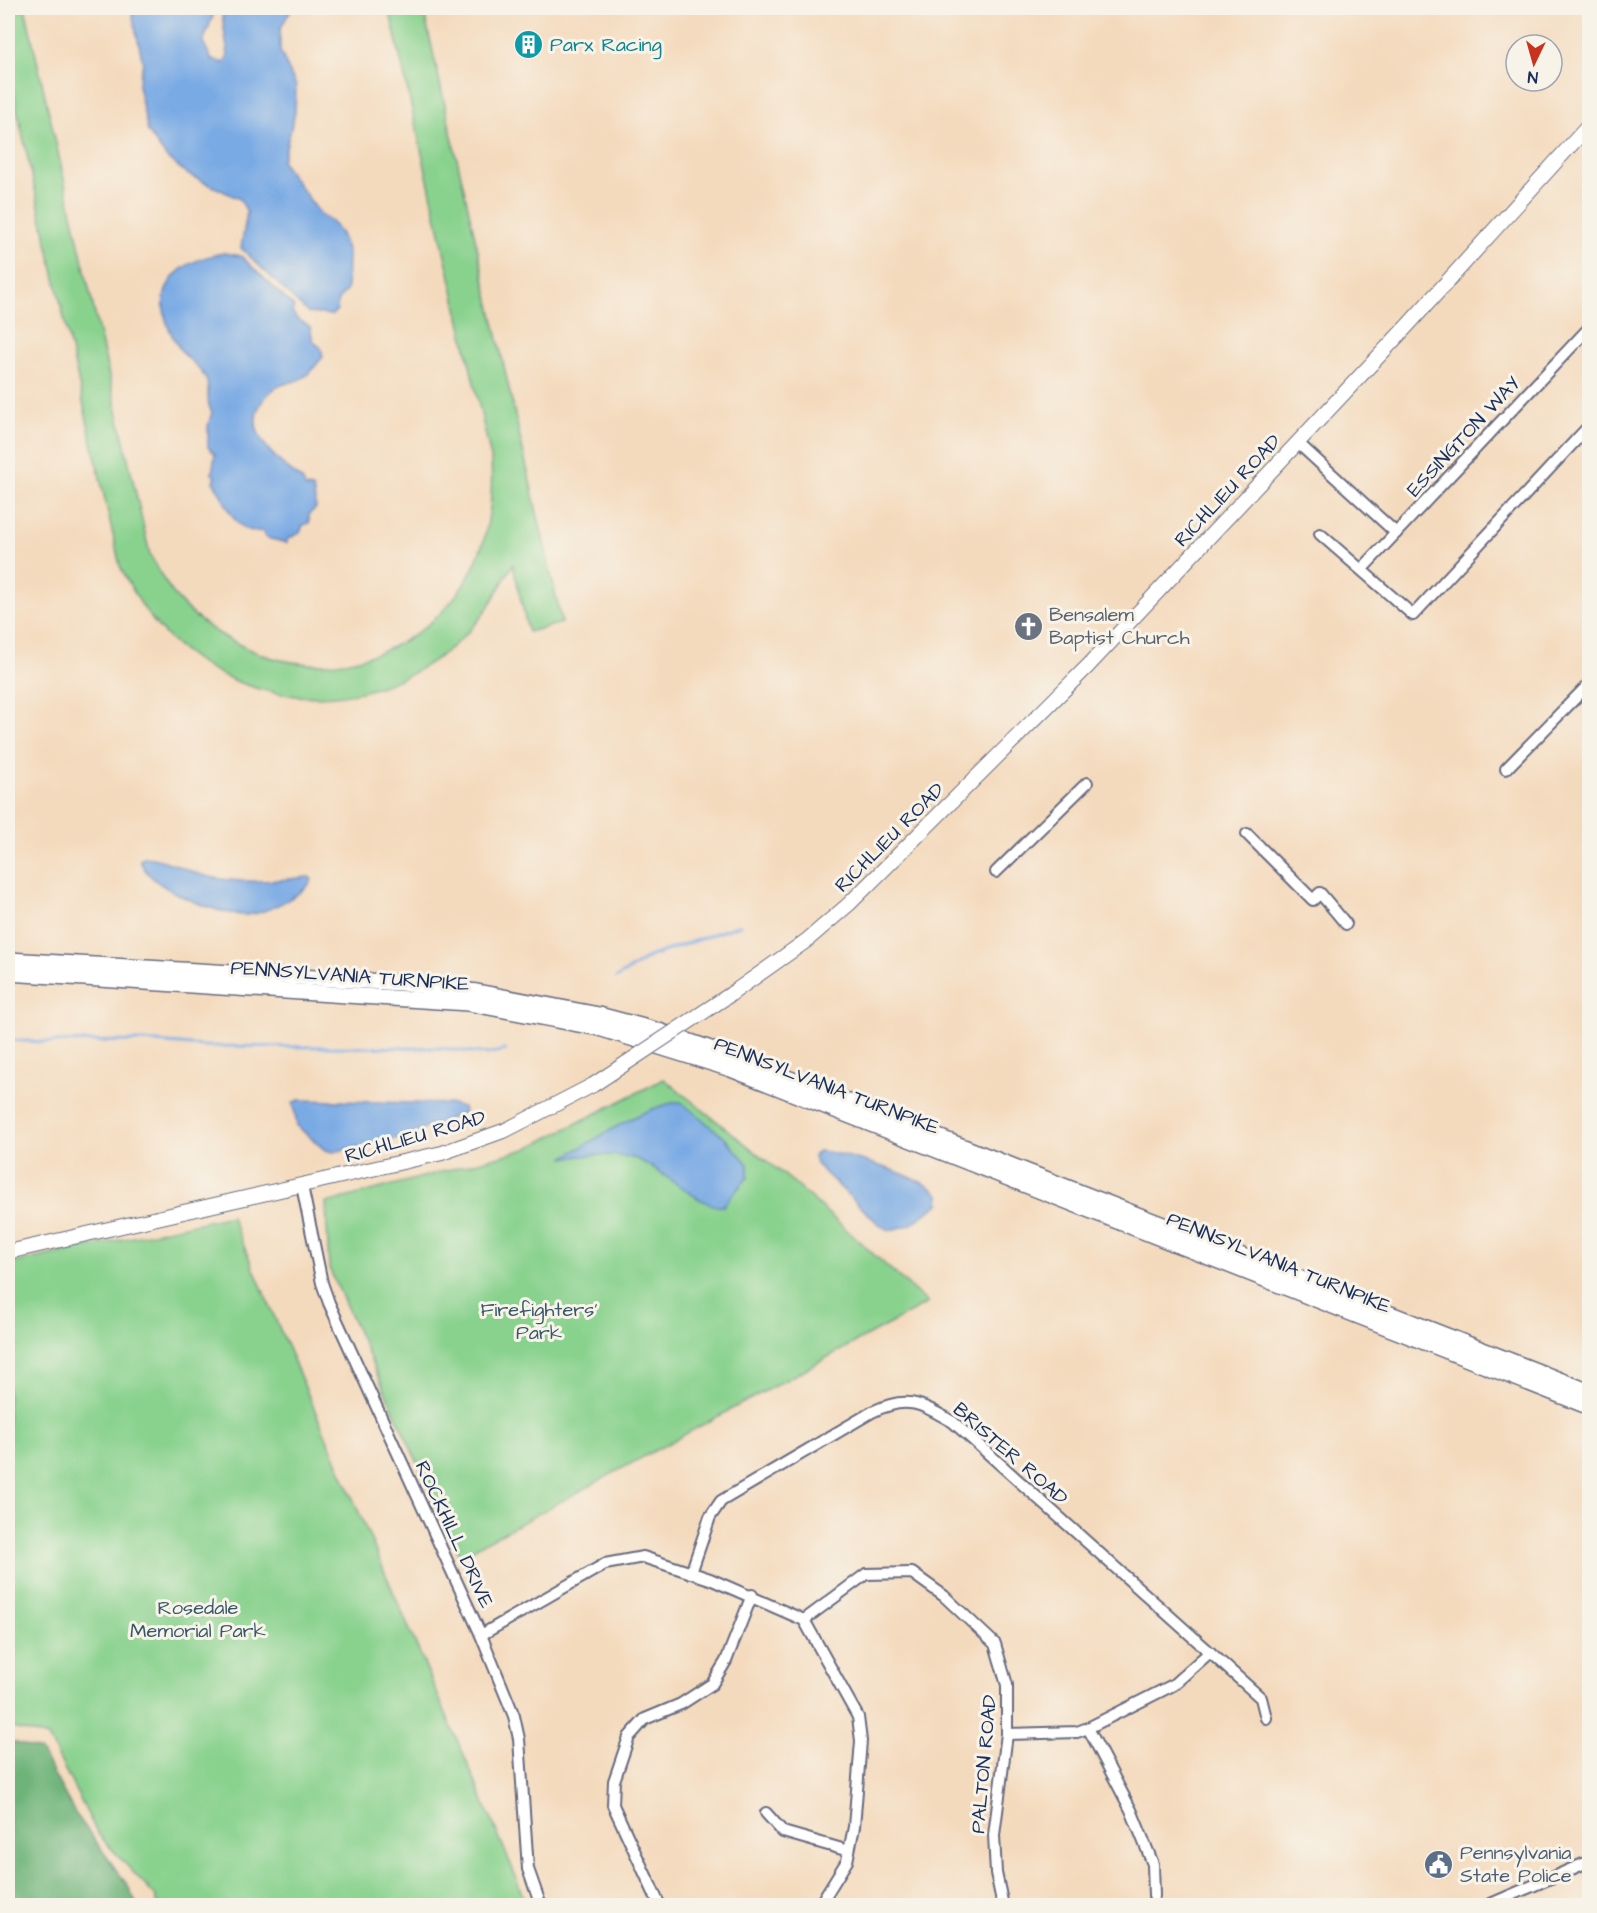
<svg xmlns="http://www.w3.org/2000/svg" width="1597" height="1913" viewBox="0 0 1597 1913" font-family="'Architects Daughter',sans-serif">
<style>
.green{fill:#89d28e;stroke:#528076;stroke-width:1.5}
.forest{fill:#6eb479;stroke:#44726c;stroke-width:1.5}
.water{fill:#7aaae4;stroke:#4a6ca1;stroke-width:1.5}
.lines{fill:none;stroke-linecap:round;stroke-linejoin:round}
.stream{stroke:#7aaae4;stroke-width:3}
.minor-casing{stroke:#676b7f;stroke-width:14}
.major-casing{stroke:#676b7f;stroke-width:16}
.highway-casing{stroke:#676b7f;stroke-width:18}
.minor{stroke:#fff;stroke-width:10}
.major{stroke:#fff;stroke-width:14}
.highway{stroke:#fff;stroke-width:15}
.major-bridge-casing{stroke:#676b7f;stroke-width:16;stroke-linecap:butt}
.major-bridge{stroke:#fff;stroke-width:14}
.labels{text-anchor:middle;stroke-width:6;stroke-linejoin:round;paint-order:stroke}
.culture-label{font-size:20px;fill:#0d838f;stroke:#f7f3e8;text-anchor:start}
.street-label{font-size:20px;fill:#1b2f5e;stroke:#f7f3e8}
.worship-label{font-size:20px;fill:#5b616d;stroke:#f7f3e8;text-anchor:start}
.park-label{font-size:20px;fill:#36586a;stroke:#f7f3e8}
.service-label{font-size:20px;fill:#4e5e75;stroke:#f7f3e8;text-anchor:start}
</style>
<rect width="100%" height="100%" fill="#f7f3e8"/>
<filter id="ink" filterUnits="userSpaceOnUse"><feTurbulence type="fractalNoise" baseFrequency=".0167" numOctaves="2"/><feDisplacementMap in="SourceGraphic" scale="12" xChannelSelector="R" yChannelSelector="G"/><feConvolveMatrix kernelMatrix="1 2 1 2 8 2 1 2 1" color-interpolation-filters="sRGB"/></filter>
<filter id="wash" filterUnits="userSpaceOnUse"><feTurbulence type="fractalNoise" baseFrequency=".008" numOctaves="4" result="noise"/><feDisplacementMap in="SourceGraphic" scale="24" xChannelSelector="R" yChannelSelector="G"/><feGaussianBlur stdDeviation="1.35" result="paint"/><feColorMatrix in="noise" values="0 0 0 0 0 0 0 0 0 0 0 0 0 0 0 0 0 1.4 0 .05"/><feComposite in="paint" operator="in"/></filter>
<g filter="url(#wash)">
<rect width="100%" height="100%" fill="#f4dabd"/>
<g class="green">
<path d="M8,8h17l125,547c6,10 11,21 18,31 16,25 44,45 70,58 89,48 202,6 240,-87 12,-30 15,-67 13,-99l-102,-450h34l139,615 -34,9 -15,-68c-13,22 -24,46 -42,65 -83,87 -215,91 -303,8 -21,-20 -35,-45 -48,-71l-112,-496z"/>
<path d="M664,1079l129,103 135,121 -468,253 -131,-288 -3,-65 200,-54z"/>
<path d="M231,1216l281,651 14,38h-368l-2,-8 -58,-63 -50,-97 -40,-10v-463z"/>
</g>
<path class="forest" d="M8,1740l33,11 34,62 53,73 9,19h-119l-10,-12z"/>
<g class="water">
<path d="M131,8h85l-13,34 9,18 12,3 4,-8 -7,-47h71l-12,21v22l16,35 -1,27 -13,49 39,53 11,7 9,12 7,18 -1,38 -9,10 -1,10 -5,5 -24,-2 -67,-65 6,-36 -7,-13 -51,-24 -22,-17 -19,-26 -10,-47 5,-22z"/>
<path d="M224,253l17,3 53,51 -2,5 4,6 14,9 3,14 8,7 2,9c-7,7 -11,15 -19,20 -9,6 -23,6 -30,12 -43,35 0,69 29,92l2,6 8,1 3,20 -7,6v9l-6,2 -3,8 -13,6v4l-20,-5 -5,-7c-31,4 -34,-31 -49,-49l3,-5 -4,-3 3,-20 -7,-7v-21l4,-14c-8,-11 0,-24 -7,-35 -7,-12 -18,-18 -25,-28 -33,-51 -14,-86 44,-96z"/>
<path d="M144,857c21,1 38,12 58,18 36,10 71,6 107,2l3,2c-6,15 -50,36 -67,36 -27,0 -97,-27 -105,-55z"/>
<path d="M299,1100l153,4 11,3 1,6 -61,24 -70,15 -8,-2 -28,-24 -4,-23z"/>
<path d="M681,1102l44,36 23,26v13l-25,29c-19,5 -65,-41 -90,-48 -22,-5 -47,-3 -70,0 31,-17 83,-54 118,-56z"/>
<path d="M819,1151c22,1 109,27 120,44v9l-29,21 -20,5 -9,-4 -65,-62 -2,-8z"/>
</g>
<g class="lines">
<g class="stream">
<path d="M616,978l35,-22 89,-31"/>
<path d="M8,1040l33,2 103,-1 59,5 238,2 46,6 19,-4"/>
</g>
</g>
</g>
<g filter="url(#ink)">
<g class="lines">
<defs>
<g id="minor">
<path d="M1298,443l98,90"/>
<path d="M1320,534l93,81 177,-190"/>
<path d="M1362,569l228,-242"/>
<path d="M1506,769l84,-86"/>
<path d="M1247,834l66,66 7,-7 26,31"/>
<path d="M996,872l91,-89"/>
<path d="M302,1186l20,97 7,20 152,332 33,81 5,23 9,130 13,37"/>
<path d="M691,1573l19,-56 11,-16 151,-89c35,-17 48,-9 81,10l308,276 5,20"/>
<path d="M804,1620l62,-46 46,-1 32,23 51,48 12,41v49l-13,101 2,38 7,33"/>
<path d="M481,1635l124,-71 38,-7 67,22 94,41 54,97 3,24 -7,86 -7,34 -28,45"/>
<path d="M1088,1728l43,82 22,54 1,32"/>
<path d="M1007,1734l70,-2 11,-4 85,-43 37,-33"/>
<path d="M766,1813l17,19 66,19"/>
<path d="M660,1906l-47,-101 1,-24 15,-44 16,-18 36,-15 31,-20 14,-23 26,-66"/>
<path d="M1486,1906l104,-45"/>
</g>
<g id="major">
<path d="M731,994l75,-53 43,-37 239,-238 320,-341 182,-201"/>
<path d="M8,1252l434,-99 64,-23 87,-45"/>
</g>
<g id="highway">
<path d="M8,960l394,23 75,9 122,23 60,16 72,25 859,336"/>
<path d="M8,973l460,30 131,25 132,41 859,338"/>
</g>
</defs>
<use href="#minor" class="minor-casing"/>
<use href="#major" class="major-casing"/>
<use href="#highway" class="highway-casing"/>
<use href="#minor" class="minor"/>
<use href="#major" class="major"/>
<use href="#highway" class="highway"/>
<defs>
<path id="major-bridge" d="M593,1085l138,-91"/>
</defs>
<use href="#major-bridge" class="major-bridge-casing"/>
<use href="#major-bridge" class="major-bridge"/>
</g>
</g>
<defs>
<symbol id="building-disc" viewBox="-11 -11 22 22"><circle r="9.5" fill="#0f9aa8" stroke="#f7f3e8"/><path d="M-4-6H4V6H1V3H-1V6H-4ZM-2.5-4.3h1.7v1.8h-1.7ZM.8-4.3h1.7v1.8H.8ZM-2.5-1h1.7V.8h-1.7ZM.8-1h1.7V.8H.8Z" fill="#fff"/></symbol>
<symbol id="church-disc" viewBox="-11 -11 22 22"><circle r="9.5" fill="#6b7280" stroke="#f7f3e8"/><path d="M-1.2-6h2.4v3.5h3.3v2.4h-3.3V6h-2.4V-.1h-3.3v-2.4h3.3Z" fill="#fff"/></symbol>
<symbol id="civic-disc" viewBox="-11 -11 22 22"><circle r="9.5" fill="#5c6f8a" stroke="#f7f3e8"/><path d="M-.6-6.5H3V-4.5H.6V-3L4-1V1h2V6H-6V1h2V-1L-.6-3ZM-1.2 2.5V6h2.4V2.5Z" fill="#fff"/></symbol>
</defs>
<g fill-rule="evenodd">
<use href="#building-disc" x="512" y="28" width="33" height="33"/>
<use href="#church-disc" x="1012" y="610" width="33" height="33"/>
<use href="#civic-disc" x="1422" y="1848" width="33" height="33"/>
</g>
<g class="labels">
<g class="culture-label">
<text x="550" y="51">Parx Racing</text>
</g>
<g class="street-label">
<text transform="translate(1463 436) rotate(-47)" y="7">ESSINGTON WAY</text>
<text transform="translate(1227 490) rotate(-47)" y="7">RICHLIEU ROAD</text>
<text transform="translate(889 837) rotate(-45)" y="7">RICHLIEU ROAD</text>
<text transform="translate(350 975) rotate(4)" y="7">PENNSYLVANIA TURNPIKE</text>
<text transform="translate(827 1085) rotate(21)" y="7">PENNSYLVANIA TURNPIKE</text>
<text transform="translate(415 1136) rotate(-16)" y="7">RICHLIEU ROAD</text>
<text transform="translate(1279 1262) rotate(22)" y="7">PENNSYLVANIA TURNPIKE</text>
<text transform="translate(1011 1453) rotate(41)" y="7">BRISTER ROAD</text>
<text transform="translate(455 1534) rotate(65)" y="7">ROCKHILL DRIVE</text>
<text transform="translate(983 1764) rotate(-85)" y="7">PALTON ROAD</text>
</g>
<g class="worship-label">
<text x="1049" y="621">Bensalem<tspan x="1049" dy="23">Baptist Church</tspan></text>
</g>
<g class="park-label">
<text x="539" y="1316">Firefighters'<tspan x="539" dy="23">Park</tspan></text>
<text x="198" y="1614">Rosedale<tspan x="198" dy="23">Memorial Park</tspan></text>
</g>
<g class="service-label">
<text x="1460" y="1859">Pennsylvania<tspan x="1460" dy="23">State Police</tspan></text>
</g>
</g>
<rect width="1597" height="1913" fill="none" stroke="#f7f3e8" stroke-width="30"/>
<g transform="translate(1534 63) rotate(185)"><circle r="28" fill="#f7f3e8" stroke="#9fa5b1" stroke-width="1.5"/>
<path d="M0-4.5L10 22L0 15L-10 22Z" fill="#c8321e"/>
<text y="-9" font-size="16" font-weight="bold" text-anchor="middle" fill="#1b2f5e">N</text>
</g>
</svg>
